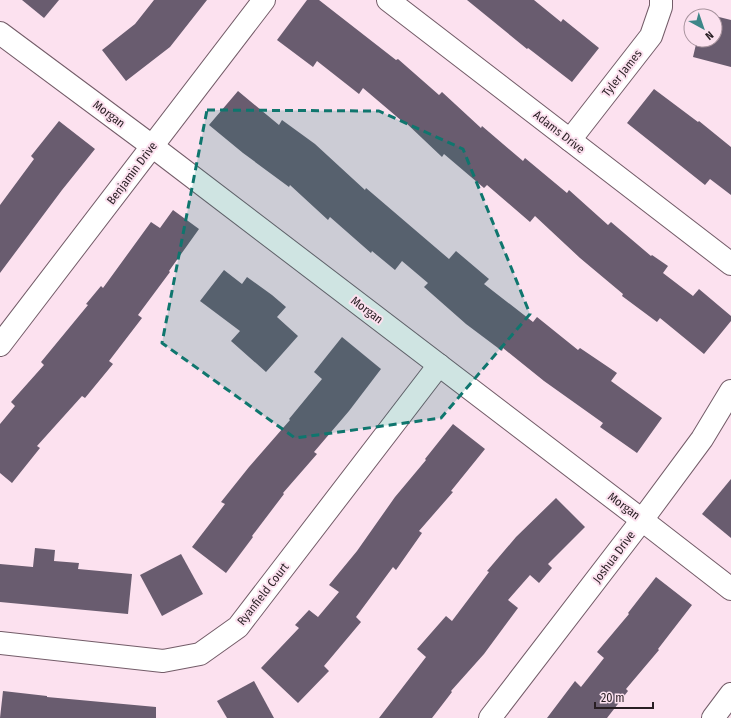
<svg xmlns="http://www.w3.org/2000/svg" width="731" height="718" viewBox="0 0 731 718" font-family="'Fira Sans Condensed',sans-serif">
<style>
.building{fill:#695c6f}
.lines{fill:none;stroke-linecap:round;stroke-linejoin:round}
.minor-casing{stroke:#735c68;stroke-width:24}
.secondary-casing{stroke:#735c68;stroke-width:24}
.minor{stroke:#fff;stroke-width:22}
.secondary{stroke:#fff;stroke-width:22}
.marked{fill:#0f766e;fill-opacity:0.2;stroke:#0f766e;stroke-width:3;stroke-dasharray:8 5;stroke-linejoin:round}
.labels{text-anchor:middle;stroke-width:4;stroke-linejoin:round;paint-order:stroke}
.street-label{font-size:12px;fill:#281e23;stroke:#fce1ef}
</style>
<rect width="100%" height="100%" fill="#fce1ef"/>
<g class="building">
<path d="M22,0h37l-15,18z"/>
<path d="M154,0h53l-37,47 -44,34 -24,-31 33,-26z"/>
<path d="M307,0h12l77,60 2,-1 41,36 3,-3 39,36 1,-2 41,35 2,-3 42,35 2,-3 39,35 3,-3 40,34 1,-1 16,11 -5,7 30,23 6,-7 32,27v5l-27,33 -44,-36 -3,4 -35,-26 1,-2 -43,-36 -45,-42 -5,6 -43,-37 -3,3 -40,-34 -2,3 -38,-36 -1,1 -40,-34 -4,6 -42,-33 -4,6 -36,-27z"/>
<path d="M467,0h67l27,22 2,-3 36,29 -27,34 -44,-34 -1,1z"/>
<path d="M715,16l16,4v47l-38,-10 4,-17h18z"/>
<path d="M654,89l44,33 1,-1 32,26v48l-21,-16 -5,6 -78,-62z"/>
<path d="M238,91l41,34 3,-5 33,24 50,46 1,-2 83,71 7,-8 33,28 -5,5 49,38 4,-5 41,33 2,-2 37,25 -6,8 51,37 -25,35 -37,-26 3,-4 -59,-42 -41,-33 -1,3 -36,-27 -42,-37 4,-4 -26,-22 -7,9 -23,-19 -1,2 -41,-36 -2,3 -38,-35 -1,2 -46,-34 -34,-28z"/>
<path d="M59,121l36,28 -33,41 -62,83v-68l34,-46 -3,-3z"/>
<path d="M173,210l26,19 -30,42 1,1 -32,43 4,3 -33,43 4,3 -28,34 -3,-2 -45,50 3,2 -28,35 -12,-10v-49l15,-18 -4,-4 33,-37 -3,-3 47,-57 -2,-1 15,-18 2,2 48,-66 9,6z"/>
<path d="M224,270l18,14 5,-7 25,18 14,12 -9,10 21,19 -32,36 -35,-31 9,-10 -40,-30z"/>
<path d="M342,337l39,32 -32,42 -35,41 3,2 -34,39 1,1 -32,42 1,1 -27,36 -34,-26 33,-43 -4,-2 28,-35 41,-47 -1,-1 33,-40 -8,-7z"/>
<path d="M453,424l32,25 -34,42 2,1 -34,39 3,2 -26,37 -3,-3 -37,50 5,5 -37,44 5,5 -31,32 -37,-35 38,-40 -4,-3 14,-15 9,7 21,-25 -10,-7 28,-34 38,-54 31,-37 -1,-1z"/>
<path d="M731,479v59l-29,-24z"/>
<path d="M556,498l29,29 -37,37 4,4 -13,15 -9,-8 -22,25 10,8 -34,46 -33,37 1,1 -20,26h-53l47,-61 -9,-8 29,-33 6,5 37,-49 -2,-1 29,-34z"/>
<path d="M35,548l20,2 -1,11 25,2 -1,6 54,5 -4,40 -128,-12v-38l33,3z"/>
<path d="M181,554l22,40 -41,22 -22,-41z"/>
<path d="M656,577l36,28 -34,44 1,1 -33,39 2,2 -21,27h-60l28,-37 6,6 23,-29 -7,-6 32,-38 -1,-1z"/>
<path d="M254,681l20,37h-47l-10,-17z"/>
<path d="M3,691l44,5v1l109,10v11h-156z"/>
</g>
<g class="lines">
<defs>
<g id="minor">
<path d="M388,0l343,264"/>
<path d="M0,33l152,113 490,374 89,69"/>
<path d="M570,140l81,-104 10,-29v-7"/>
<path d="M0,345l264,-345"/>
<path d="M0,643l163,18 37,-7 38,-27 201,-262"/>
<path d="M490,718l152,-198 60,-81 29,-48"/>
</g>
<path id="secondary" d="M713,718l18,-24"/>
</defs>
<use href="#minor" class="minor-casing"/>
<use href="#secondary" class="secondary-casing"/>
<use href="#minor" class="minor"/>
<use href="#secondary" class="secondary"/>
</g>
<path class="marked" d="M207,110l172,1 84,38 67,165 -89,104 -146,20 -133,-95z"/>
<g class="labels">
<g class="street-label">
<text transform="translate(622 73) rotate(-52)" y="4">Tyler James</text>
<text transform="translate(109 114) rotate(37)" y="4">Morgan</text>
<text transform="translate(559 132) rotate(38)" y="4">Adams Drive</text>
<text transform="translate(132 173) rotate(-53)" y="4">Benjamin Drive</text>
<text transform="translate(367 310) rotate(37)" y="4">Morgan</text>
<text transform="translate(624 506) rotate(37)" y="4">Morgan</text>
<text transform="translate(614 557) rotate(-53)" y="4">Joshua Drive</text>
<text transform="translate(263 594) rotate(-52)" y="4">Ryanfield Court</text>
</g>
</g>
<g transform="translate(703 28) rotate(140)"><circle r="19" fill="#fce1ef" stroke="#a7939d"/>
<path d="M0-3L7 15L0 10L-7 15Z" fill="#3d8688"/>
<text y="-6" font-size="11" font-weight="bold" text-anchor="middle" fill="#281e23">N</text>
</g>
<path d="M595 702v6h58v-6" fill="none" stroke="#281e23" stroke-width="2"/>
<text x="601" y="702" font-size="12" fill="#281e23" stroke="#fce1ef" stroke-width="3" paint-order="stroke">20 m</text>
</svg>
